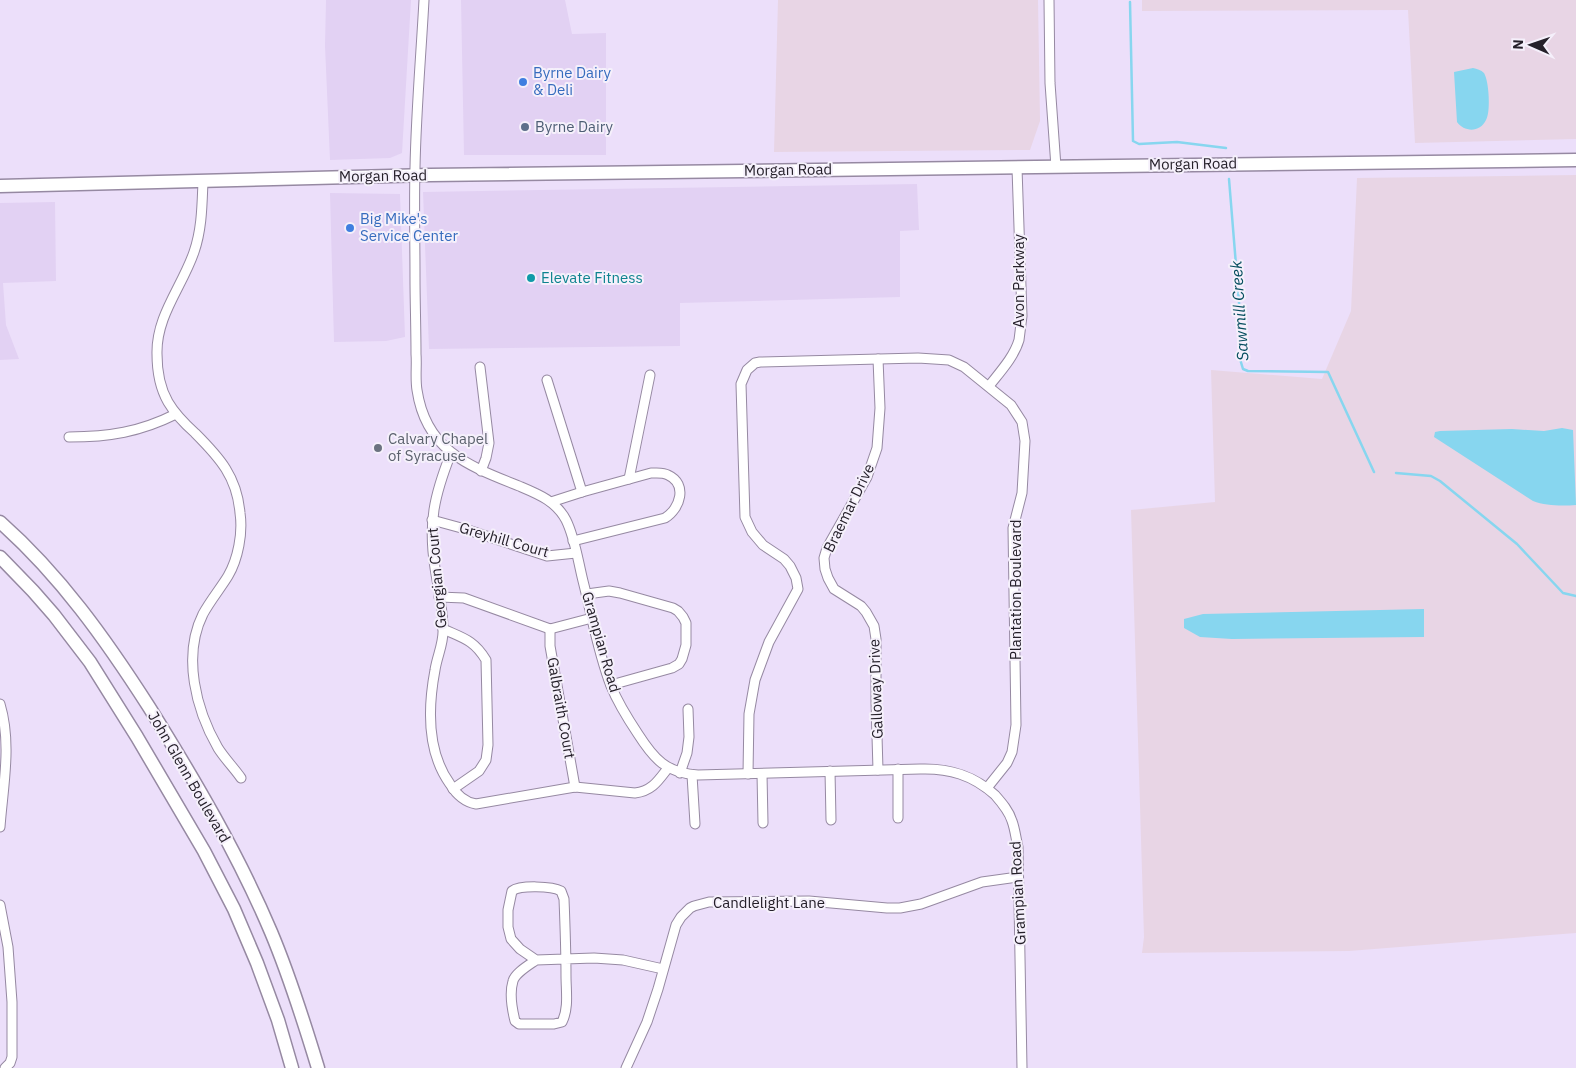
<svg xmlns="http://www.w3.org/2000/svg" width="1576" height="1068" viewBox="0 0 1576 1068" font-family="'IBM Plex Sans',sans-serif">
<style>
.built{fill:#e2d1f3}
.industrial{fill:#e8d5e5}
.water{fill:#87d6ef}
.lines{fill:none;stroke-linecap:round;stroke-linejoin:round}
.stream{stroke:#87d6ef;stroke-width:2.5}
.street-casing{stroke:#9689a2;stroke-width:11}
.secondary-casing{stroke:#9689a2;stroke-width:15}
.street{stroke:#fff;stroke-width:9}
.secondary{stroke:#fff;stroke-width:12}
.shop-dot{fill:#3f7fe0;stroke:#f5f0fb;stroke-width:2}
.service-dot{fill:#5c6f8a;stroke:#f5f0fb;stroke-width:2}
.culture-dot{fill:#0f9aa8;stroke:#f5f0fb;stroke-width:2}
.worship-dot{fill:#6b7280;stroke:#f5f0fb;stroke-width:2}
.labels{text-anchor:middle;stroke-width:4;stroke-linejoin:round;paint-order:stroke}
.shop-label{font-size:15px;fill:#366cbe;stroke:#f5f0fb;text-anchor:start}
.service-label{font-size:15px;fill:#4e5e75;stroke:#f5f0fb;text-anchor:start}
.street-label{font-size:15px;fill:#25202a;stroke:#f5f0fb}
.culture-label{font-size:15px;fill:#0d838f;stroke:#f5f0fb;text-anchor:start}
.worship-label{font-size:15px;fill:#5b616d;stroke:#f5f0fb;text-anchor:start}
.water-label{font-size:16px;font-style:italic;fill:#064e5f;stroke:#f5f0fb}
</style>
<rect width="100%" height="100%" fill="#ecdffa"/>
<g class="built">
<path d="M326,0h85l-9,153 -12,5 -60,2 -5,-114z"/>
<path d="M461,0h104l7,34 34,-1v122h-142z"/>
<path d="M917,184l2,46 -19,1v66l-220,6v43l-251,3 -6,-157z"/>
<path d="M330,193l70,1 5,143 -19,4 -52,1z"/>
<path d="M55,202l1,79 -53,2 3,42 13,34 -19,1v-157z"/>
</g>
<g class="industrial">
<path d="M778,0h260l2,121 -10,29 -256,2z"/>
<path d="M1142,0h434v139l-161,4 -7,-133 -266,1z"/>
<path d="M1576,175v758l-227,18 -207,2 2,-16 -13,-427 84,-8 -4,-132 111,9 29,-68 6,-133z"/>
</g>
<g class="water">
<path d="M1473,68c4,1 8,2 11,5 5,8 7,39 2,47 -6,13 -22,12 -29,2l-3,-50z"/>
<path d="M1562,428l11,2 3,75c-14,1 -30,1 -43,-4l-99,-64 1,-5 5,-1 72,-2 32,2z"/>
<path d="M1424,609v28l-192,2 -32,-2 -16,-9v-9l19,-5z"/>
</g>
<g class="lines">
<g class="stream">
<path d="M1130,2l3,139 6,3 38,-2 49,6"/>
<path d="M1229,179l10,123 1,57 3,10 5,2 80,1 46,100"/>
<path d="M1396,473l35,3 9,5 77,63 46,49 13,3"/>
</g>
<defs>
<g id="street">
<path d="M424,0c-3,56 -8,112 -9,168 -1,36 0,72 0,109 0,25 1,51 1,77 1,11 -1,24 1,36 9,61 52,76 102,96 19,8 37,15 47,34 9,18 12,41 17,61 9,35 15,72 28,105 7,17 17,33 27,48 16,25 28,39 60,41l222,-6c29,-1 53,6 75,26 7,8 14,16 17,26 3,8 4,18 6,26l4,221"/>
<path d="M1049,0l1,83 6,84"/>
<path d="M203,181c-1,24 -1,48 -9,71 -12,35 -38,64 -37,102 0,16 3,34 11,48 7,12 17,22 27,31 25,25 42,44 45,80 3,20 -2,46 -12,63 -8,13 -18,25 -25,38 -21,42 -7,96 15,134 7,11 16,20 23,30"/>
<path d="M480,367l9,76 -3,15 -5,13"/>
<path d="M547,380l35,112"/>
<path d="M989,386c11,-14 25,-29 30,-46 1,-8 2,-16 3,-24l-5,-148"/>
<path d="M69,437c40,0 71,-5 107,-23"/>
<path d="M451,453c-17,43 -23,70 -16,115 3,20 8,41 8,61 1,14 -6,27 -8,41 -7,37 -8,82 15,114 6,10 14,18 26,20l99,-17 60,6c17,-2 23,-12 33,-25"/>
<path d="M629,479l21,-104"/>
<path d="M551,502l31,-10 69,-19c6,0 12,-1 17,2 20,9 12,34 -3,43l-92,23"/>
<path d="M432,520l33,9 82,27 29,-3"/>
<path d="M587,594l22,-3 11,2 53,15 5,3 5,6 3,6v22l-4,14 -3,5 -7,4 -61,17"/>
<path d="M439,597l25,1 86,31 42,-11"/>
<path d="M443,629c20,9 31,11 43,31l2,85 -2,15 -7,11 -26,18"/>
<path d="M550,629v17l25,141"/>
<path d="M0,704c12,40 3,82 0,123"/>
<path d="M898,769v49"/>
<path d="M878,770l-2,-68v-63l-2,-13 -8,-14 -5,-6 -27,-17 -6,-11 -3,-9 -1,-11 3,-10 40,-71 10,-29 3,-40 -2,-49"/>
<path d="M830,771l1,49"/>
<path d="M680,773l7,-20 2,-16 -1,-28"/>
<path d="M748,774l1,-60 6,-34 14,-38 29,-53 -2,-11 -6,-12 -6,-7 -21,-14 -11,-13 -7,-15 -4,-133 6,-14 8,-7 5,-1 158,-4 31,2 15,7 47,38 11,17 3,19 -3,52 -9,35 3,197 -4,27 -5,11 -20,25"/>
<path d="M762,774l1,49"/>
<path d="M692,775l3,49"/>
<path d="M0,905l8,42 4,55v55l-2,6 -5,5"/>
<path d="M536,960c-7,5 -21,13 -23,21 -4,13 -1,28 2,40l4,3h35l8,-2c7,-14 4,-31 4,-46 0,-26 -1,-52 -2,-77l-3,-8c-9,-5 -41,-6 -49,0l-4,19v17l3,12 9,10 16,11 58,-2 29,2 40,9"/>
<path d="M626,1068l21,-46 11,-33 18,-64 5,-8 9,-9 4,-2 15,-4 100,-1 78,7h13l21,-4 61,-22 36,-5"/>
</g>
<g id="secondary">
<path d="M0,186l430,-11 1146,-15"/>
<path d="M0,522c60,53 106,118 149,185 45,72 89,147 122,225 19,45 33,90 47,136"/>
<path d="M0,557l33,34 21,24 36,47 47,75 67,114 30,58 23,54 21,57 14,48"/>
</g>
</defs>
<use href="#street" class="street-casing"/>
<use href="#secondary" class="secondary-casing"/>
<use href="#street" class="street"/>
<use href="#secondary" class="secondary"/>
</g>
<g class="shop-dot">
<circle cx="523" cy="82" r="5"/>
<circle cx="350" cy="228" r="5"/>
</g>
<circle class="service-dot" cx="525" cy="127" r="5"/>
<circle class="culture-dot" cx="531" cy="278" r="5"/>
<circle class="worship-dot" cx="378" cy="448" r="5"/>
<g class="labels">
<g class="shop-label">
<text x="533" y="78">Byrne Dairy<tspan x="533" dy="17">&amp; Deli</tspan></text>
<text x="360" y="224">Big Mike's<tspan x="360" dy="17">Service Center</tspan></text>
</g>
<g class="service-label">
<text x="535" y="132">Byrne Dairy</text>
</g>
<g class="street-label">
<text transform="translate(1193 164) rotate(-1)" y="5">Morgan Road</text>
<text transform="translate(788 170) rotate(-1)" y="5">Morgan Road</text>
<text transform="translate(383 176) rotate(-1)" y="5">Morgan Road</text>
<text transform="translate(1019 281) rotate(-90)" y="5">Avon Parkway</text>
<text transform="translate(849 508) rotate(-64)" y="5">Braemar Drive</text>
<text transform="translate(504 540) rotate(16)" y="5">Greyhill Court</text>
<text transform="translate(437 578) rotate(-95)" y="5">Georgian Court</text>
<text transform="translate(1016 590) rotate(-90)" y="5">Plantation Boulevard</text>
<text transform="translate(601 642) rotate(74)" y="5">Grampian Road</text>
<text transform="translate(876 689) rotate(-92)" y="5">Galloway Drive</text>
<text transform="translate(561 708) rotate(80)" y="5">Galbraith Court</text>
<text transform="translate(189 777) rotate(60)" y="5">John Glenn Boulevard</text>
<text transform="translate(1018 893) rotate(-93)" y="5">Grampian Road</text>
<text x="769" y="908">Candlelight Lane</text>
</g>
<g class="culture-label">
<text x="541" y="283">Elevate Fitness</text>
</g>
<g class="worship-label">
<text x="388" y="444">Calvary Chapel<tspan x="388" dy="17">of Syracuse</tspan></text>
</g>
<g class="water-label">
<text transform="translate(1239 311) rotate(-94)" y="6">Sawmill Creek</text>
</g>
</g>
<g transform="translate(1531 45) rotate(272)" stroke="#f5f0fb" stroke-width="4" paint-order="stroke">
<path d="M0-4L9 19L0 12L-9 19Z" fill="#25202a"/>
<text y="-8" font-size="14" font-weight="bold" text-anchor="middle" fill="#25202a">N</text>
</g>
</svg>
